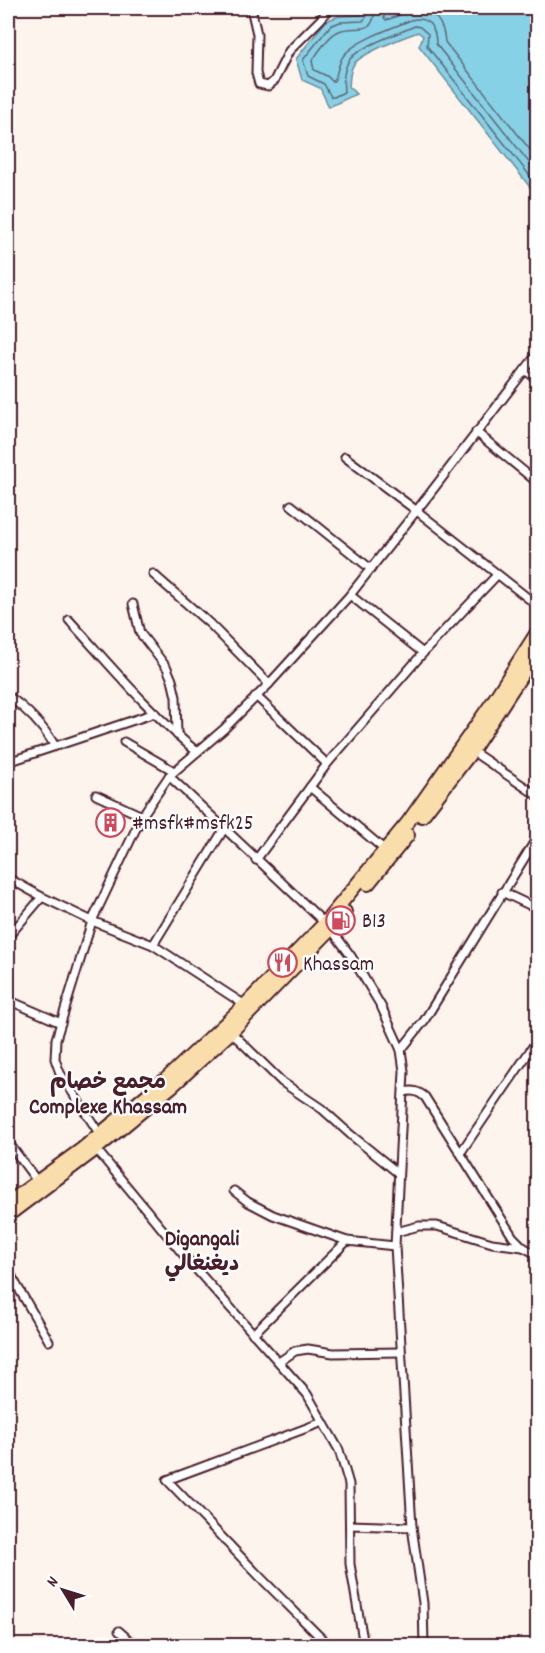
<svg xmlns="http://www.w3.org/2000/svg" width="545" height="1653" viewBox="0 0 545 1653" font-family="Dekko,'Playpen Sans Arabic',sans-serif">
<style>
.water{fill:#86d1e6;stroke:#6e8a9b;stroke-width:1.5}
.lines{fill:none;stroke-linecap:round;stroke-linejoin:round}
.shore{stroke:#626676;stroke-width:1.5}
.minor-casing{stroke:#4a1f2b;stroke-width:11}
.trunk-casing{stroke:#4a1f2b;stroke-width:16}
.minor{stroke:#fff;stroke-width:7}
.trunk{stroke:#f9deab;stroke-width:12}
.labels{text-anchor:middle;stroke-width:4.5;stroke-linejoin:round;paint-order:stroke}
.poi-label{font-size:21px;fill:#4a1f2b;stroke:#fff;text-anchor:start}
.neighbourhood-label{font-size:22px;font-weight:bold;fill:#4a1f2b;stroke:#fff}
</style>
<rect width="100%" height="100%" fill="#fdf4ed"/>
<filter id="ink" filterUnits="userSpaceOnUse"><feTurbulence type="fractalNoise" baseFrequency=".0167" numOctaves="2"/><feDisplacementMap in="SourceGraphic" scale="12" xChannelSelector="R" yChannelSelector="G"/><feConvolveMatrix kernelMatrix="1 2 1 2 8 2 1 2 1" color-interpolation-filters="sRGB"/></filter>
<g filter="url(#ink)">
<path class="water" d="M362,8h175v188l-118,-150 4,-10 -5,-4c-14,5 -56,21 -64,32 -5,7 -4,15 -5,23l7,7 -27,13 -9,-19 -18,-8 -6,-21 30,-38 13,-5 22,-1z"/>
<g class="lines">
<g class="shore">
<path d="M368,8l-1,8 -4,5 -23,1 -10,4 -27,34 5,16 16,8 7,13h3l10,-5c-1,-10 -1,-24 6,-33 9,-12 49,-26 65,-33l5,1 8,7 -1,12 111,140"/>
<path d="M375,8c-1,32 -21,14 -38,24 -9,4 -19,21 -25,29l2,9 13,6 5,5h2c4,-8 4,-19 10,-26 11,-14 50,-28 67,-35 18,-5 25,9 25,24l102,130"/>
<path d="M384,8v10l2,2c9,-2 18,-8 27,-10 21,-4 31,15 32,32l93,118"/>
</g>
<defs>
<g id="minor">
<path d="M251,8l6,26 -1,39 3,11 9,2 6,-5 15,-30 32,-32 8,-11"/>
<path d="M525,370l13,10"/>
<path d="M476,432l62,51"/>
<path d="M345,457l72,54 121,95"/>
<path d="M291,505l80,64"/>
<path d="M153,574l57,50 59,60"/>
<path d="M350,595l73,58"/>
<path d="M133,604l7,29 27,35 5,12 4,17 1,38"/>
<path d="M69,620c41,45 81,93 128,132"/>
<path d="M8,696c19,13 35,30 47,50"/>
<path d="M256,696l71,68"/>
<path d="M124,742l50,29"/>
<path d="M472,751l66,45"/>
<path d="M8,762l147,-49"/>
<path d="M169,776l162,153 20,27 30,50 20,44 3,21 -9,175 17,281 11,76 1,43"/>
<path d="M310,787l75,63"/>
<path d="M96,795l46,21"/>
<path d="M256,860l71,-96 96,-111 74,-78"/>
<path d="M8,878l34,19 50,24 61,24 92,60"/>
<path d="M502,892l36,17"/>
<path d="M8,937l34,-40"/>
<path d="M153,945l71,-116"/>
<path d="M8,1000l53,23"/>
<path d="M231,1032l51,50 40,27 29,26 47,38"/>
<path d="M401,1050l23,-29 114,-185"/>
<path d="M404,1092c9,-2 14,-1 21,5l88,140 10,10 15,8"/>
<path d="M99,1133l-39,-60 -5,-14 1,-20 36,-118 50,-105 27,-40 55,-47 45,-45 81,-89 78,-99 110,-143"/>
<path d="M8,1142l29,39"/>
<path d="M96,1149l91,110 120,135 32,56 10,34 1,80 14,82"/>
<path d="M461,1152l77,-113"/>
<path d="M234,1191l14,11 25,13 74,26 48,5"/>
<path d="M396,1232l23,-6h18l55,17 31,4"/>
<path d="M8,1270l41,71"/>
<path d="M253,1334l94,-93"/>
<path d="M279,1362l16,-11 13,-2 25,4 68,-1"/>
<path d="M323,1422l-156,58 96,100 61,61 8,5"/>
<path d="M350,1525l62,2"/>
<path d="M119,1631l17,15"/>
<path d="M529,1646l9,-1"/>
</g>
<g id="trunk">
<path d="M422,816l50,-65 66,-101"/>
<path d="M368,884l40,-49"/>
<path d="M8,1203l74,-54 83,-69 80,-75 79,-81 84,-102 84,-119 46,-72"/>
<path d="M8,1215l88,-66 75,-62 60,-55 100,-103 14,-17"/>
</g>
</defs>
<use href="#minor" class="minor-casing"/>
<use href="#trunk" class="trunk-casing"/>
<use href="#minor" class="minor"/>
<use href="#trunk" class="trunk"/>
</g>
</g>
<defs>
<symbol id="building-ring" viewBox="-11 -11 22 22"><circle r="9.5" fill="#fff" stroke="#d1495b" stroke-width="1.5"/><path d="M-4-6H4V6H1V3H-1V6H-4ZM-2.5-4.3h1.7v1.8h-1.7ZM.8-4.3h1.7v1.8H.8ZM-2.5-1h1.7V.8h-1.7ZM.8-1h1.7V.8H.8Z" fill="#d1495b"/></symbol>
<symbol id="fuel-ring" viewBox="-11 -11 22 22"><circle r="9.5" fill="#fff" stroke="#d1495b" stroke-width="1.5"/><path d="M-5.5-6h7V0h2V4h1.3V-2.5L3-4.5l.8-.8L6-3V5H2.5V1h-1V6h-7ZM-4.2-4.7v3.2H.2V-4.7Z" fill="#d1495b"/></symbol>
<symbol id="restaurant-ring" viewBox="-11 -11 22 22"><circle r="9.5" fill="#fff" stroke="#d1495b" stroke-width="1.5"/><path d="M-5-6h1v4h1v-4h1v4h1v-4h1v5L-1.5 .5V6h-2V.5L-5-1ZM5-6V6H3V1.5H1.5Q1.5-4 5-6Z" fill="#d1495b"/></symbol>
</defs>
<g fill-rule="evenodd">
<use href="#building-ring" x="94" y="806" width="33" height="33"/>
<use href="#fuel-ring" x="324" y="904" width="33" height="33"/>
<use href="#restaurant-ring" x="266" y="946" width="33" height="33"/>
</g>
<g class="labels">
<g class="poi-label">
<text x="132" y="829">#msfk#msfk25</text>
<text x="362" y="927">B13</text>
<text x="303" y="970">Khassam</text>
</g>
<g class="neighbourhood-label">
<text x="108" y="1088">مجمع خصام<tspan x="108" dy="25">Complexe Khassam</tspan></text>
<text x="202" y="1245">Digangali<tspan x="202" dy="25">ديغنغالي</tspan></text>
</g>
</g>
<rect width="545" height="1653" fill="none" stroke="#fff" stroke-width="30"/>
<rect x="15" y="15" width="515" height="1623" fill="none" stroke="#4a1f2b" stroke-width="2" filter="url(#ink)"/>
<g transform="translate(63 1590) rotate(308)" stroke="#ffffff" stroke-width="4.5" paint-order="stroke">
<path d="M0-4.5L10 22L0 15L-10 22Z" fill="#4a1f2b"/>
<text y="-9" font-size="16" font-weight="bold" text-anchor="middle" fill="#4a1f2b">N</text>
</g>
</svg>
